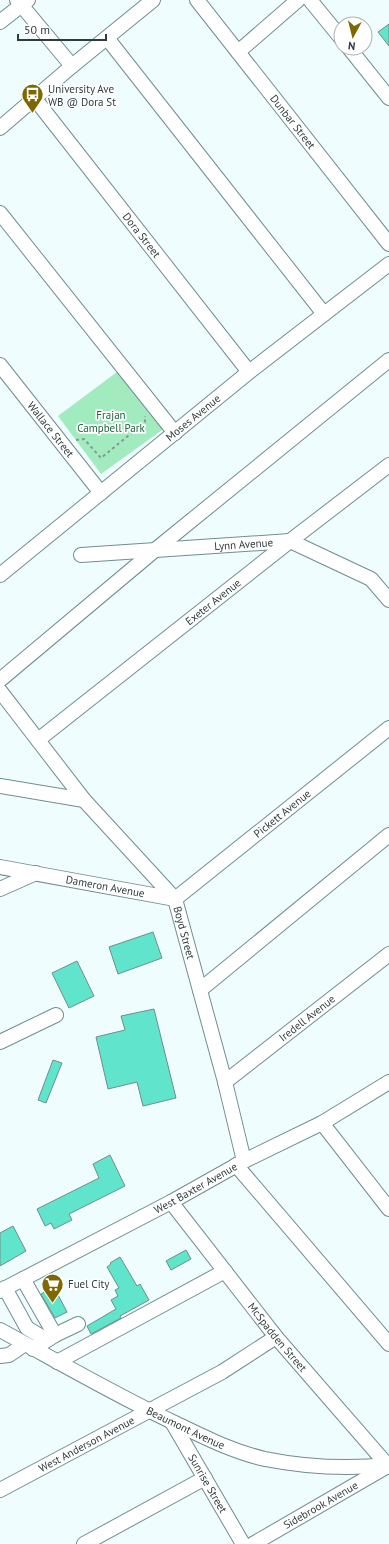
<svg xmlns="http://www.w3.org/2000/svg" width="389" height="1544" viewBox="0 0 389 1544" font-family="'PT Sans',sans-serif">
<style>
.green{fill:#a1ebbe}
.building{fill:#60e4cb;stroke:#708e87}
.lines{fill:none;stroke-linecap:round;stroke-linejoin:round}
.minor-casing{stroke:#6f8e90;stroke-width:16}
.path{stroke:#899697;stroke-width:2;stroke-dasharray:3 3;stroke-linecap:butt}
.minor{stroke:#fff;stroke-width:14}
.labels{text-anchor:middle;stroke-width:3.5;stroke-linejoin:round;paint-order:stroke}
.poi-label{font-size:11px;fill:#2f3c3d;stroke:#fff;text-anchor:start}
.street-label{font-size:11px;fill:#2f3c3d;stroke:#fff}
.park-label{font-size:11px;fill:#1e6440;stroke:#fff}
</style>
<rect width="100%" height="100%" fill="#f0fdfe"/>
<path class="green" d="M121,369l44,59 -64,46 -43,-58z"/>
<g class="building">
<path d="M389,24v22l-11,-14z"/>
<path d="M153,932l9,26 -44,16 -9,-27z"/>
<path d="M77,961l17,35 -25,12 -17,-35z"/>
<path d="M154,1009l22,89 -33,8 -6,-24 -29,7 -12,-52 29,-7 -4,-14z"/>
<path d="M53,1060l9,3 -16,40 -8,-3z"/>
<path d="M110,1155l15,31 -56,28 3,6 -18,9 -3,-6 -6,3 -8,-17 62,-31 -6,-14z"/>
<path d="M13,1226l13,25 -26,15v-33z"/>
<path d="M186,1250l5,9 -20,11 -5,-9z"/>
<path d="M120,1257l17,29 3,-2 9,16 -29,16 1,2 -30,16 -4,-8 29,-17 -5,-9 7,-4 -3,-6 4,-2 -12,-21 4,-3 -1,-1z"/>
<path d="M54,1287l13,25 -12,6 -14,-24z"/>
</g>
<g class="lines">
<defs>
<g id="minor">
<path d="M17,0l55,66"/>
<path id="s1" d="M197,0l192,244"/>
<path d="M310,0l31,38"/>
<path d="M0,22l28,-22"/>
<path d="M107,38l217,276"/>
<path d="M349,48l40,50"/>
<path d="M238,52l60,-52"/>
<path id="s2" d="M35,99l214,273"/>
<path d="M0,128l72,-62 81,-66"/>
<path d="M0,213l175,220"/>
<path id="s3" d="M0,365l101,128"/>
<path id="s4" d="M81,555l209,-14 81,38 18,21"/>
<path id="s5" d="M0,575l249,-203 140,-108"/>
<path d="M0,680l155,-130 234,-190"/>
<path id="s6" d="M0,691l84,109 91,99 50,183 19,79"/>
<path id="s7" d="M38,740l252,-199 99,-76"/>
<path d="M0,786l84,14"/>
<path id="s8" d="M0,867l175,32 214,-171"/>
<path d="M0,889l36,-16"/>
<path d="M200,990l189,-155"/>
<path d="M0,1042l56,-27"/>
<path id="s9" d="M225,1082l164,-128"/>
<path d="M322,1123l67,86"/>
<path d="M236,1165l153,179"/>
<path id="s10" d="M171,1202l105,135 113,130"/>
<path d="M23,1279l32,56 -22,14"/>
<path d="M5,1288l22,40 20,12"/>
<path id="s11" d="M0,1291l171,-89 73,-41 78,-38 67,-41"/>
<path id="s12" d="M0,1330c59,32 117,66 177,94 29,14 57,28 88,35 40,8 84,10 124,6"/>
<path d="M55,1335l23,-11"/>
<path d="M0,1356l9,-1 16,-11"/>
<path d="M57,1362l168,-91"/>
<path id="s13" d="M172,1422l71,122"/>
<path id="s14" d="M0,1490l222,-118 54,-35"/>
<path d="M84,1544l121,-66"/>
<path id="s15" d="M253,1544l133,-77"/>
</g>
</defs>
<use href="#minor" class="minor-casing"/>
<path class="path" d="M76,440l8,-1 17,19 44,-36v-6"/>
<use href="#minor" class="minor"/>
</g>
<defs>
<symbol id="bus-pin" viewBox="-11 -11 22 30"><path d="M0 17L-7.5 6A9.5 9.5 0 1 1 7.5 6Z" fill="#806800" stroke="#fff"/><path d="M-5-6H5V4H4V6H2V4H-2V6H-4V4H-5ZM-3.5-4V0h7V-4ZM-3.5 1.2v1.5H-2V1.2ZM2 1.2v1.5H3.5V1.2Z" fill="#fff"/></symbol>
<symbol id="supermarket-pin" viewBox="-11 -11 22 30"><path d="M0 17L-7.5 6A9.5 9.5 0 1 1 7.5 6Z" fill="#806800" stroke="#fff"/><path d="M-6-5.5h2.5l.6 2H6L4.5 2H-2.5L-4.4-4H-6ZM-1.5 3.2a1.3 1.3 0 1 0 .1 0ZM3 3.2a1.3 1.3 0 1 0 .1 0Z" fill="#fff"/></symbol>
</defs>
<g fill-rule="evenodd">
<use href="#bus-pin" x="20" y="82" width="25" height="34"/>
<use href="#supermarket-pin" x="40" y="1272" width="25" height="34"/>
</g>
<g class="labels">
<g class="poi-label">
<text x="48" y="93">University Ave<tspan x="48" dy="13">WB @ Dora St</tspan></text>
<text x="68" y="1288">Fuel City</text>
</g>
<g class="street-label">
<text dy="4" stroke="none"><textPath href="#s1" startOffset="155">Dunbar Street</textPath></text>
<text dy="4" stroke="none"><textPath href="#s2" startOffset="173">Dora Street</textPath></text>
<text dy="4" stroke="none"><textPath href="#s5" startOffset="249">Moses Avenue</textPath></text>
<text dy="4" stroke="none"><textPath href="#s3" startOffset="82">Wallace Street</textPath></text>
<text dy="4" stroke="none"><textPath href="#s4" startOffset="163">Lynn Avenue</textPath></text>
<text dy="4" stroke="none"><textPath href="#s7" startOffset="223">Exeter Avenue</textPath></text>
<text dy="4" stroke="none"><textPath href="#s8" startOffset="315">Pickett Avenue</textPath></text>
<text dy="4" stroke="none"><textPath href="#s8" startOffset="107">Dameron Avenue</textPath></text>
<text dy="4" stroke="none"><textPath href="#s6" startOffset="307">Boyd Street</textPath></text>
<text dy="4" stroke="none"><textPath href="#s9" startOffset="104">Iredell Avenue</textPath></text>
<text dy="4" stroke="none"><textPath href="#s11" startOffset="221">West Baxter Avenue</textPath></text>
<text dy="4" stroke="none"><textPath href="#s10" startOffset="172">McSpadden Street</textPath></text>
<text dy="4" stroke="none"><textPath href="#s12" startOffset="210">Beaumont Avenue</textPath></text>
<text dy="4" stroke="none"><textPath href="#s14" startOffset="98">West Anderson Avenue</textPath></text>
<text dy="4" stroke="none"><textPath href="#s13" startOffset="71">Sunrise Street</textPath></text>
<text dy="4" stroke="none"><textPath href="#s15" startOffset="78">Sidebrook Avenue</textPath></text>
</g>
<g class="park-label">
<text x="111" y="419">Frajan<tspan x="111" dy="13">Campbell Park</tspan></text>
</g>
</g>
<g transform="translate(353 36) rotate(187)"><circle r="19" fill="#ffffff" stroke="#acb1b1"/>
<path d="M0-3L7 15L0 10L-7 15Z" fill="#806800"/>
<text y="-6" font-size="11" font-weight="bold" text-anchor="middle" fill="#2f3c3d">N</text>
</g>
<path d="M18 34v6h88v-6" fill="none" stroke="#2f3c3d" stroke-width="2"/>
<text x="24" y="34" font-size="12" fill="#2f3c3d" stroke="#ffffff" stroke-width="3" paint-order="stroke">50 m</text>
</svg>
